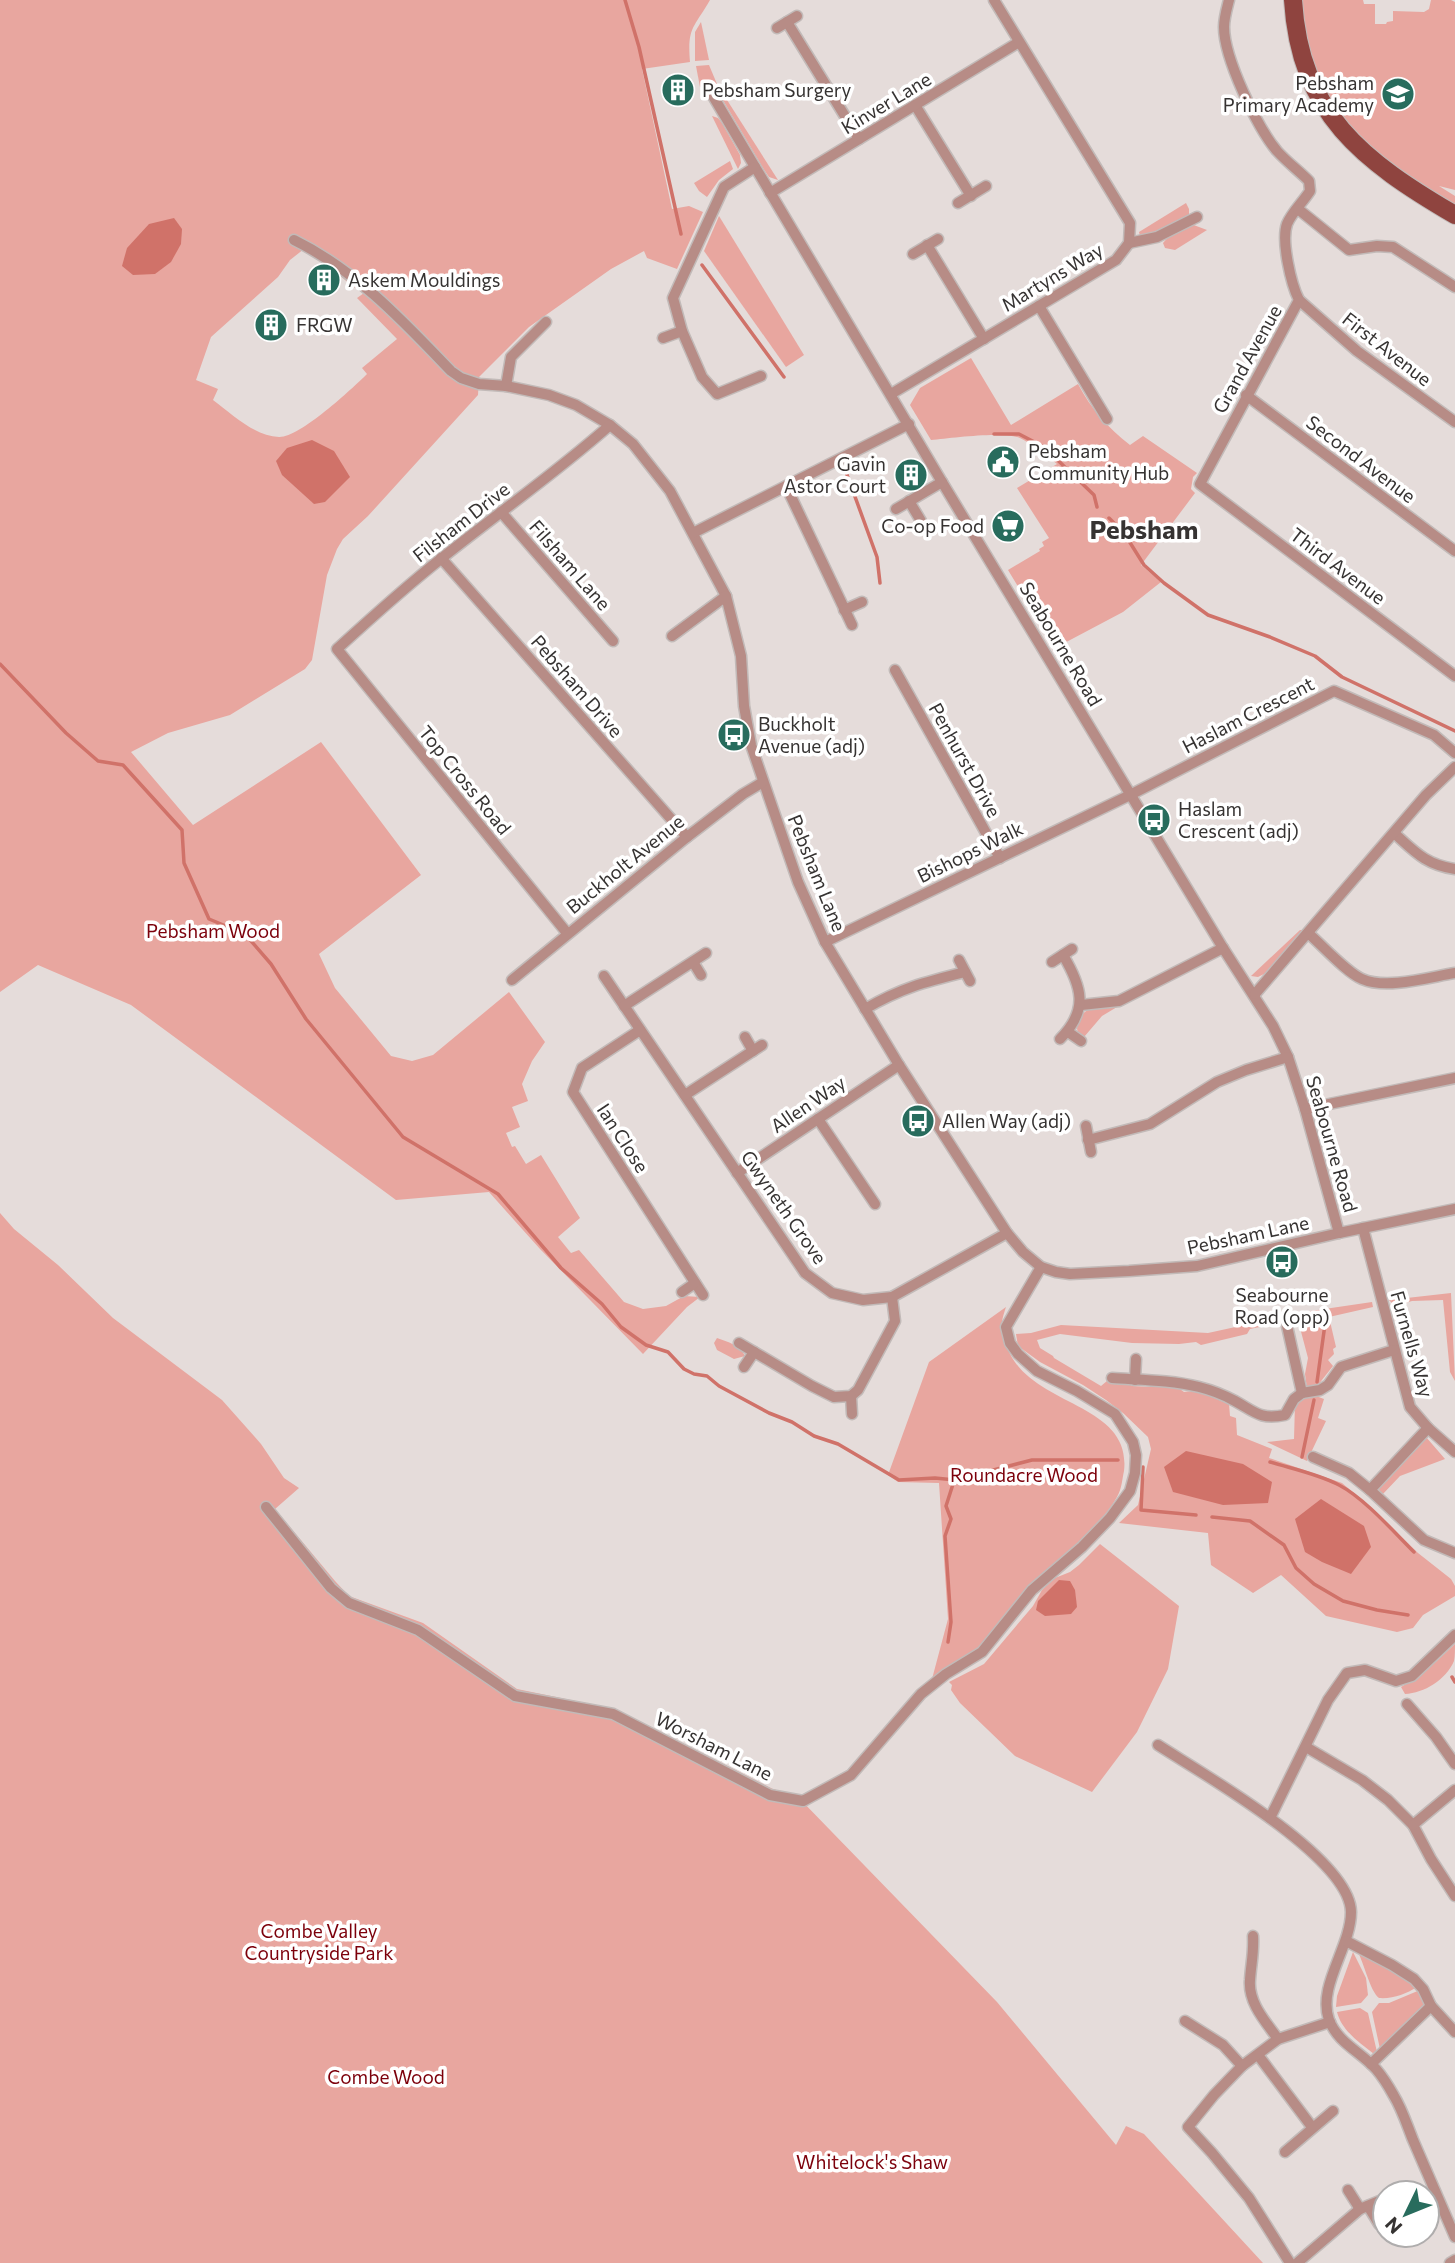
<svg xmlns="http://www.w3.org/2000/svg" width="1455" height="2263" viewBox="0 0 1455 2263" font-family="Commissioner,sans-serif">
<style>
.green{fill:#e8a69f;fill-rule:evenodd}
.water{fill:#d07269}
.lines{fill:none;stroke-linecap:round;stroke-linejoin:round}
.stream{stroke:#d07269;stroke-width:3.5}
.minor-casing{stroke:#c2bab8;stroke-width:13}
.primary-casing{stroke:#c2bab8;stroke-width:20}
.minor{stroke:#b78c86;stroke-width:10}
.primary{stroke:#8f443f;stroke-width:18}
.labels{text-anchor:middle;stroke-width:7;stroke-linejoin:round;paint-order:stroke}
.poi-label{font-size:19px;fill:#363332;stroke:#fff;text-anchor:start}
.street-label{font-size:19px;fill:#363332;stroke:#fff}
.park-label{font-size:19px;fill:#7c000b;stroke:#fff}
.district-label{font-size:26px;font-weight:bold;fill:#363332;stroke:#fff}
</style>
<rect width="100%" height="100%" fill="#e5dcda"/>
<g class="green">
<path d="M0,0h710c-16,28 -23,27 -20,62l-48,7 30,140 17,-3 14,6 -26,57 -30,-11 -3,-7 -33,18 -82,58 -50,50 -1,18 -110,121 -25,23 -6,10 -10,26 -15,85 -7,9 -75,46 -62,18 -37,19 62,73 128,-83 100,133 -102,79 16,34 56,68 21,5 21,-6 76,-63 36,50 -13,19 -10,23 6,17 -16,6 8,20 -14,6 6,14 3,-1 11,18 15,-9 39,63 -22,19 13,16 8,-3 45,52 19,7 23,-3 18,-10 16,1 -13,10 -44,47 -103,-105 -51,-57 -93,8 -265,-195 -93,-40 -38,27zM304,249l5,5h6l37,32 12,7 -7,5 40,41 -35,29 5,6c-15,15 -68,64 -88,63 -25,-1 -47,-23 -66,-37l5,-11 -22,-9 15,-43 67,-60 12,-17z"/>
<path d="M1299,0h64l1,4h11v20h11l1,-2 6,-1v-10l31,1 5,-3 2,-9h20l4,2v188l-16,-4 16,10v11l-76,-49 -45,-47 -28,-65z"/>
<path d="M701,22l8,38 -14,1v-29z"/>
<path d="M709,65l8,19 -17,3 -4,-21z"/>
<path d="M720,89l58,91 -9,-3 -6,-9 -46,-78z"/>
<path d="M712,116l6,2 4,5 18,32 1,8 -3,6z"/>
<path d="M730,161l3,8 -14,11 -12,17 -8,-6 -5,-8z"/>
<path d="M1186,203l3,6v8l-33,16 -16,3 -1,-4z"/>
<path d="M719,216l85,139 -18,12 -82,-116z"/>
<path d="M1191,224l16,6 -32,20 -10,-2 -2,-5 8,-9z"/>
<path d="M971,358l40,67 67,-41c13,25 30,44 52,61l13,-9 54,37 -4,4 -2,12 4,4 -54,72 20,17 -38,30 -68,36 -47,-78 32,-19 -1,-2 5,-3 -2,-4 7,-4 -32,-50 40,-24c-12,-10 -23,-19 -37,-26 -18,-7 -68,0 -89,2l-21,-35 10,-17z"/>
<path d="M1300,930h3l-37,43 -8,4 -7,-1z"/>
<path d="M1117,1005v2l-15,9 -18,21c-7,-4 -8,-7 -6,-14 4,-18 24,-15 39,-18z"/>
<path d="M0,1213l14,16 44,36 55,53 109,82 39,44 23,34 15,10 -24,21 60,72 14,15 74,27 94,66 98,20 158,80 25,8 199,205 119,143 10,-19 18,8 119,129h-1263z"/>
<path d="M1451,1293l4,88 -5,-9 -7,-72 -31,1 -17,5 -6,-6z"/>
<path d="M1372,1302l1,5 -44,10 7,30 -3,2 1,5 -6,6 5,6 -15,19 -11,3 -2,-14 3,-16 -9,-34h-14l-1,-2 -34,7 -3,5 -46,11 -5,-3 -17,2 -47,-1 -72,-9 -23,6 3,8 13,8 1,2 47,28 6,-5 22,3 3,2 18,1 3,-2 24,2 7,5c17,-4 30,7 45,12l1,12 6,2 1,17 35,14 -3,9 73,25 32,27 44,43 33,26 4,7v10l-32,19 -10,13 -16,4 -71,-16 -45,-41 -28,18 -42,-28 -3,-32 -89,-10 19,-18 13,-56 -3,-12 -25,-24 -17,-13 -23,-15 -43,-23 -22,-16 -2,-12 15,-1 30,-8 147,8 96,-21z"/>
<path d="M1006,1307c-6,18 -6,22 1,40 22,61 125,54 117,124 -2,9 -2,17 -7,26 -20,35 -56,60 -85,88 -16,14 -26,35 -40,50 -18,18 -39,31 -60,44l16,-60 -9,-136 -41,-1 -10,-7 41,-113z"/>
<path d="M717,1338c11,4 23,7 28,18l-11,3 -17,-9 -3,-7z"/>
<path d="M1316,1396l8,3 -6,19 8,3 -19,40 -40,-19 27,-3 1,-35 9,-6z"/>
<path d="M1426,1437l19,22 -45,17 -18,19 -3,-5v-6z"/>
<path d="M1100,1544l79,62 -11,63 -31,63 -45,60 -77,-36 -55,-53 -9,-13 1,-5 -3,-3 35,-18 49,-58 9,-16 13,-12 15,-6 9,-7z"/>
<path d="M1455,1644c0,5 0,12 -1,17 -8,19 -30,32 -49,33l-4,-7c20,-11 37,-27 54,-43z"/>
<path d="M1357,1950l33,17 27,20c-11,7 -24,12 -38,11 -9,-7 -15,-35 -22,-48z"/>
<path d="M1353,1952l13,26 2,17 -7,8 -25,4 1,-11z"/>
<path d="M1420,1990l4,7v8l-44,44 -8,-37 7,-9h10z"/>
<path d="M1360,2008l8,5 9,39 -3,2c-15,-12 -32,-23 -37,-42z"/>
</g>
<g class="water">
<path d="M174,218l8,11 -1,15 -10,18 -16,12 -22,1 -11,-9 5,-18 22,-24z"/>
<path d="M312,440l22,11 16,26 -25,25 -11,2 -32,-29 -6,-14 11,-13z"/>
<path d="M1186,1451l57,13 29,18 -4,21 -45,2 -50,-13 -9,-25z"/>
<path d="M1321,1499l43,27 7,21 -20,27 -29,-12 -17,-10 -10,-33z"/>
<path d="M1059,1580l11,1 5,9 2,17 -6,7 -26,2 -9,-6 2,-9z"/>
</g>
<g class="lines">
<g class="stream">
<path d="M625,0l14,47 42,187"/>
<path d="M702,265l82,112"/>
<path d="M994,434h25l25,13 50,48 3,12"/>
<path d="M846,472l31,85 3,26"/>
<path d="M1109,518l15,15 20,32 20,18 44,32 62,22 45,19 27,21 113,54"/>
<path d="M0,664l66,69 32,28 25,4 59,65 2,33 25,56 36,15 26,30 35,55 97,118 95,57 63,74 41,36 19,23 25,18 22,7 16,17 10,5 13,2 12,10 50,27 23,9 22,14 24,8 61,36 36,-2 20,2 77,-20h86"/>
<path d="M1317,1382l9,-65"/>
<path d="M1302,1457l12,-57"/>
<path d="M1270,1462c23,7 48,12 69,23 25,13 54,46 75,67"/>
<path d="M1143,1467l-2,43 55,5"/>
<path d="M1212,1517l38,4 34,24 12,23 18,16 29,17 34,9 31,5"/>
<path d="M948,1642l3,-20 -6,-86 6,-17 -5,-13 8,-25"/>
<path d="M1452,1677l3,5"/>
</g>
<defs>
<g id="minor">
<path d="M1229,0c-2,8 -5,18 -5,27 0,31 33,100 53,124 10,11 22,20 32,30l1,10c-7,11 -18,21 -23,33 -6,17 4,60 12,76l-99,184 255,192"/>
<path d="M787,22l72,117"/>
<path d="M777,28l20,-12"/>
<path d="M710,91l232,391 281,466 50,78 15,31 17,52 34,124"/>
<path d="M915,105l56,91"/>
<path d="M755,167l-31,20 -51,111 9,33 20,46 15,17 44,-18"/>
<path d="M770,193l249,-151"/>
<path d="M958,203l28,-17"/>
<path d="M1298,209l51,41 28,-4 16,1 62,40"/>
<path d="M294,240c63,31 109,81 157,131l10,7 18,6 27,2 43,9 27,10 34,20 23,19 37,47 56,105 15,60 3,50 7,39 47,137 27,60 74,123 108,168 16,19 18,15 15,5 14,2 59,-3 68,-5 142,-33 116,-24"/>
<path d="M1129,243l28,-6 40,-20"/>
<path d="M927,245l57,94"/>
<path d="M913,254l25,-15"/>
<path d="M1299,300l58,51 98,71"/>
<path d="M1039,306l68,113"/>
<path d="M663,338l19,-7"/>
<path d="M506,386l5,-29 35,-35"/>
<path d="M891,394l225,-134 13,-17 1,-20 -136,-223"/>
<path d="M1246,395l209,156"/>
<path d="M786,486l66,139"/>
<path d="M909,501l12,20"/>
<path d="M896,509l46,-27"/>
<path d="M501,512l112,129"/>
<path d="M693,533l216,-109"/>
<path d="M441,558l246,279"/>
<path d="M844,610l18,-8"/>
<path d="M672,636l54,-40"/>
<path d="M895,670l105,188"/>
<path d="M1394,833c21,19 32,32 61,36"/>
<path d="M567,933l-230,-284c34,-31 68,-62 105,-91 56,-45 114,-85 168,-133"/>
<path d="M1308,933c14,12 38,39 54,46 25,11 68,-2 93,-6"/>
<path d="M825,942l301,-145 208,-106 100,44 21,18"/>
<path d="M959,960l11,21"/>
<path d="M693,962l8,13"/>
<path d="M1052,962l20,-13"/>
<path d="M604,976l201,297 27,20 31,7 29,-3 115,-64"/>
<path d="M512,980l175,-143 56,-43 20,-12"/>
<path d="M1255,994l171,-199 29,-28"/>
<path d="M1081,1005l38,-4 104,-53"/>
<path d="M624,1006l82,-53"/>
<path d="M865,1009c36,-21 60,-27 100,-37"/>
<path d="M640,1030l-58,38 -9,24 130,203"/>
<path d="M1068,1032l13,9"/>
<path d="M745,1037l8,14"/>
<path d="M1060,1039c29,-29 22,-52 3,-84"/>
<path d="M685,1095l77,-50"/>
<path d="M1305,1109l150,-31"/>
<path d="M818,1119l57,85"/>
<path d="M1086,1126l5,26"/>
<path d="M1088,1140l62,-16 67,-42 29,-12 42,-13"/>
<path d="M737,1173l162,-108"/>
<path d="M1363,1228l47,179 18,21 27,24"/>
<path d="M682,1292l13,-9"/>
<path d="M1287,1326l15,67"/>
<path d="M739,1343l73,43 22,11 17,-1 7,-6 37,-69 -3,-24"/>
<path d="M744,1367l10,-15"/>
<path d="M1112,1378c29,2 59,2 87,9 12,3 25,8 36,14 20,11 25,19 50,14l9,-16 8,-6 18,-3 8,-5 13,-18 53,-17"/>
<path d="M1135,1380l1,-21"/>
<path d="M851,1396l1,18"/>
<path d="M1313,1457l36,16 21,17 54,50 31,13"/>
<path d="M1370,1490l58,-62"/>
<path d="M266,1507l65,81 18,15 69,27 97,66 98,18 157,81 33,6 48,-26 70,-81 25,-20 36,-22 50,-62 50,-43 28,-29 20,-27 5,-18 1,-18 -3,-13 -18,-28 -38,-23 -40,-20 -19,-17 -8,-11 -4,-16 35,-60"/>
<path d="M1407,1704l29,33 19,27"/>
<path d="M1158,1745c43,28 192,112 193,167 0,35 -34,74 -22,108 9,23 32,32 47,49 7,8 13,18 18,27 8,13 13,29 19,44 14,32 28,65 42,97"/>
<path d="M1306,1747l56,33 26,20 25,25 18,34 24,37"/>
<path d="M1270,1818l58,-118 19,-27 18,-3 31,11 16,-5 43,-41"/>
<path d="M1413,1825l42,-35"/>
<path d="M1253,1936c1,17 -2,28 -3,44 -2,23 16,42 28,59"/>
<path d="M1346,1941l46,24 22,14 9,10 8,17 24,26"/>
<path d="M1185,2021l38,24 19,21"/>
<path d="M1258,2055l54,72"/>
<path d="M1371,2064l60,-58"/>
<path d="M1285,2152l48,-41"/>
<path d="M1348,2190l12,19"/>
<path d="M1368,2206l11,18"/>
<path d="M1290,2263l-41,-65 -37,-45 -24,-26 26,-32 28,-29 36,-27 52,-17"/>
<path d="M1297,2263l63,-54 22,-9"/>
<path d="M1450,2263l5,-3"/>
</g>
<path id="primary" d="M1293,0c7,114 70,161 162,215"/>
</defs>
<use href="#minor" class="minor-casing"/>
<use href="#primary" class="primary-casing"/>
<use href="#minor" class="minor"/>
<use href="#primary" class="primary"/>
</g>
<defs>
<symbol id="building-disc" viewBox="-11 -11 22 22"><circle r="9.5" fill="#286c5d" stroke="#fff"/><path d="M-4-6H4V6H1V3H-1V6H-4ZM-2.5-4.3h1.7v1.8h-1.7ZM.8-4.3h1.7v1.8H.8ZM-2.5-1h1.7V.8h-1.7ZM.8-1h1.7V.8H.8Z" fill="#fff"/></symbol>
<symbol id="school-disc" viewBox="-11 -11 22 22"><circle r="9.5" fill="#286c5d" stroke="#fff"/><path d="M0-5L7-2L0 1L-7-2ZM-4 1L0 2.5L4 1V4Q0 6-4 4Z" fill="#fff"/></symbol>
<symbol id="civic-disc" viewBox="-11 -11 22 22"><circle r="9.5" fill="#286c5d" stroke="#fff"/><path d="M-.6-6.5H3V-4.5H.6V-3L4-1V1h2V6H-6V1h2V-1L-.6-3ZM-1.2 2.5V6h2.4V2.5Z" fill="#fff"/></symbol>
<symbol id="supermarket-disc" viewBox="-11 -11 22 22"><circle r="9.5" fill="#286c5d" stroke="#fff"/><path d="M-6-5.5h2.5l.6 2H6L4.5 2H-2.5L-4.4-4H-6ZM-1.5 3.2a1.3 1.3 0 1 0 .1 0ZM3 3.2a1.3 1.3 0 1 0 .1 0Z" fill="#fff"/></symbol>
<symbol id="bus-disc" viewBox="-11 -11 22 22"><circle r="9.5" fill="#286c5d" stroke="#fff"/><path d="M-5-6H5V4H4V6H2V4H-2V6H-4V4H-5ZM-3.5-4V0h7V-4ZM-3.5 1.2v1.5H-2V1.2ZM2 1.2v1.5H3.5V1.2Z" fill="#fff"/></symbol>
</defs>
<g fill-rule="evenodd">
<use href="#building-disc" x="659" y="71" width="38" height="38"/>
<use href="#school-disc" x="1379" y="75" width="38" height="38"/>
<use href="#building-disc" x="305" y="261" width="38" height="38"/>
<use href="#building-disc" x="252" y="306" width="38" height="38"/>
<use href="#civic-disc" x="984" y="443" width="38" height="38"/>
<use href="#building-disc" x="892" y="456" width="38" height="38"/>
<use href="#supermarket-disc" x="989" y="507" width="38" height="38"/>
<use href="#bus-disc" x="715" y="716" width="38" height="38"/>
<use href="#bus-disc" x="1135" y="801" width="38" height="38"/>
<use href="#bus-disc" x="899" y="1102" width="38" height="38"/>
<use href="#bus-disc" x="1263" y="1243" width="38" height="38"/>
</g>
<g class="labels">
<g class="poi-label">
<text x="1374" y="90" text-anchor="end">Pebsham<tspan x="1374" dy="22">Primary Academy</tspan></text>
<text x="702" y="97">Pebsham Surgery</text>
<text x="348" y="287">Askem Mouldings</text>
<text x="296" y="332">FRGW</text>
<text x="1028" y="458">Pebsham<tspan x="1028" dy="22">Community Hub</tspan></text>
<text x="886" y="471" text-anchor="end">Gavin<tspan x="886" dy="22">Astor Court</tspan></text>
<text x="984" y="533" text-anchor="end">Co-op Food</text>
<text x="758" y="731">Buckholt<tspan x="758" dy="22">Avenue (adj)</tspan></text>
<text x="1178" y="816">Haslam<tspan x="1178" dy="22">Crescent (adj)</tspan></text>
<text x="942" y="1128">Allen Way (adj)</text>
<text x="1282" y="1302" text-anchor="middle">Seabourne<tspan x="1282" dy="22">Road (opp)</tspan></text>
</g>
<g class="street-label">
<text transform="translate(886 103) rotate(-31)" y="7">Kinver Lane</text>
<text transform="translate(1052 277) rotate(-31)" y="7">Martyns Way</text>
<text transform="translate(1387 349) rotate(38)" y="7">First Avenue</text>
<text transform="translate(1247 359) rotate(-61)" y="7">Grand Avenue</text>
<text transform="translate(1361 459) rotate(37)" y="7">Second Avenue</text>
<text transform="translate(461 522) rotate(-38)" y="7">Filsham Drive</text>
<text transform="translate(570 565) rotate(49)" y="7">Filsham Lane</text>
<text transform="translate(1338 566) rotate(37)" y="7">Third Avenue</text>
<text transform="translate(1061 644) rotate(59)" y="7">Seabourne Road</text>
<text transform="translate(577 686) rotate(49)" y="7">Pebsham Drive</text>
<text transform="translate(1248 715) rotate(-27)" y="7">Haslam Crescent</text>
<text transform="translate(965 760) rotate(61)" y="7">Penhurst Drive</text>
<text transform="translate(465 780) rotate(51)" y="7">Top Cross Road</text>
<text transform="translate(970 852) rotate(-26)" y="7">Bishops Walk</text>
<text transform="translate(625 864) rotate(-39)" y="7">Buckholt Avenue</text>
<text transform="translate(817 873) rotate(68)" y="7">Pebsham Lane</text>
<text transform="translate(808 1104) rotate(-34)" y="7">Allen Way</text>
<text transform="translate(623 1138) rotate(57)" y="7">Ian Close</text>
<text transform="translate(1332 1144) rotate(74)" y="7">Seabourne Road</text>
<text transform="translate(784 1207) rotate(55)" y="7">Gwyneth Grove</text>
<text transform="translate(1248 1235) rotate(-12)" y="7">Pebsham Lane</text>
<text transform="translate(1412 1344) rotate(74)" y="7">Furnells Way</text>
<text transform="translate(714 1746) rotate(27)" y="7">Worsham Lane</text>
</g>
<g class="park-label">
<text x="213" y="938">Pebsham Wood</text>
<text x="1024" y="1482">Roundacre Wood</text>
<text x="319" y="1938">Combe Valley<tspan x="319" dy="22">Countryside Park</tspan></text>
<text x="386" y="2084">Combe Wood</text>
<text x="872" y="2169">Whitelock's Shaw</text>
</g>
<g class="district-label">
<text x="1144" y="539">Pebsham</text>
</g>
</g>
<g transform="translate(1406 2214) rotate(227)"><circle r="33" fill="#ffffff" stroke="#afadad" stroke-width="2"/>
<path d="M0-5L12 26L0 18L-12 26Z" fill="#286c5d"/>
<text y="-10" font-size="19" font-weight="bold" text-anchor="middle" fill="#363332">N</text>
</g>
</svg>
